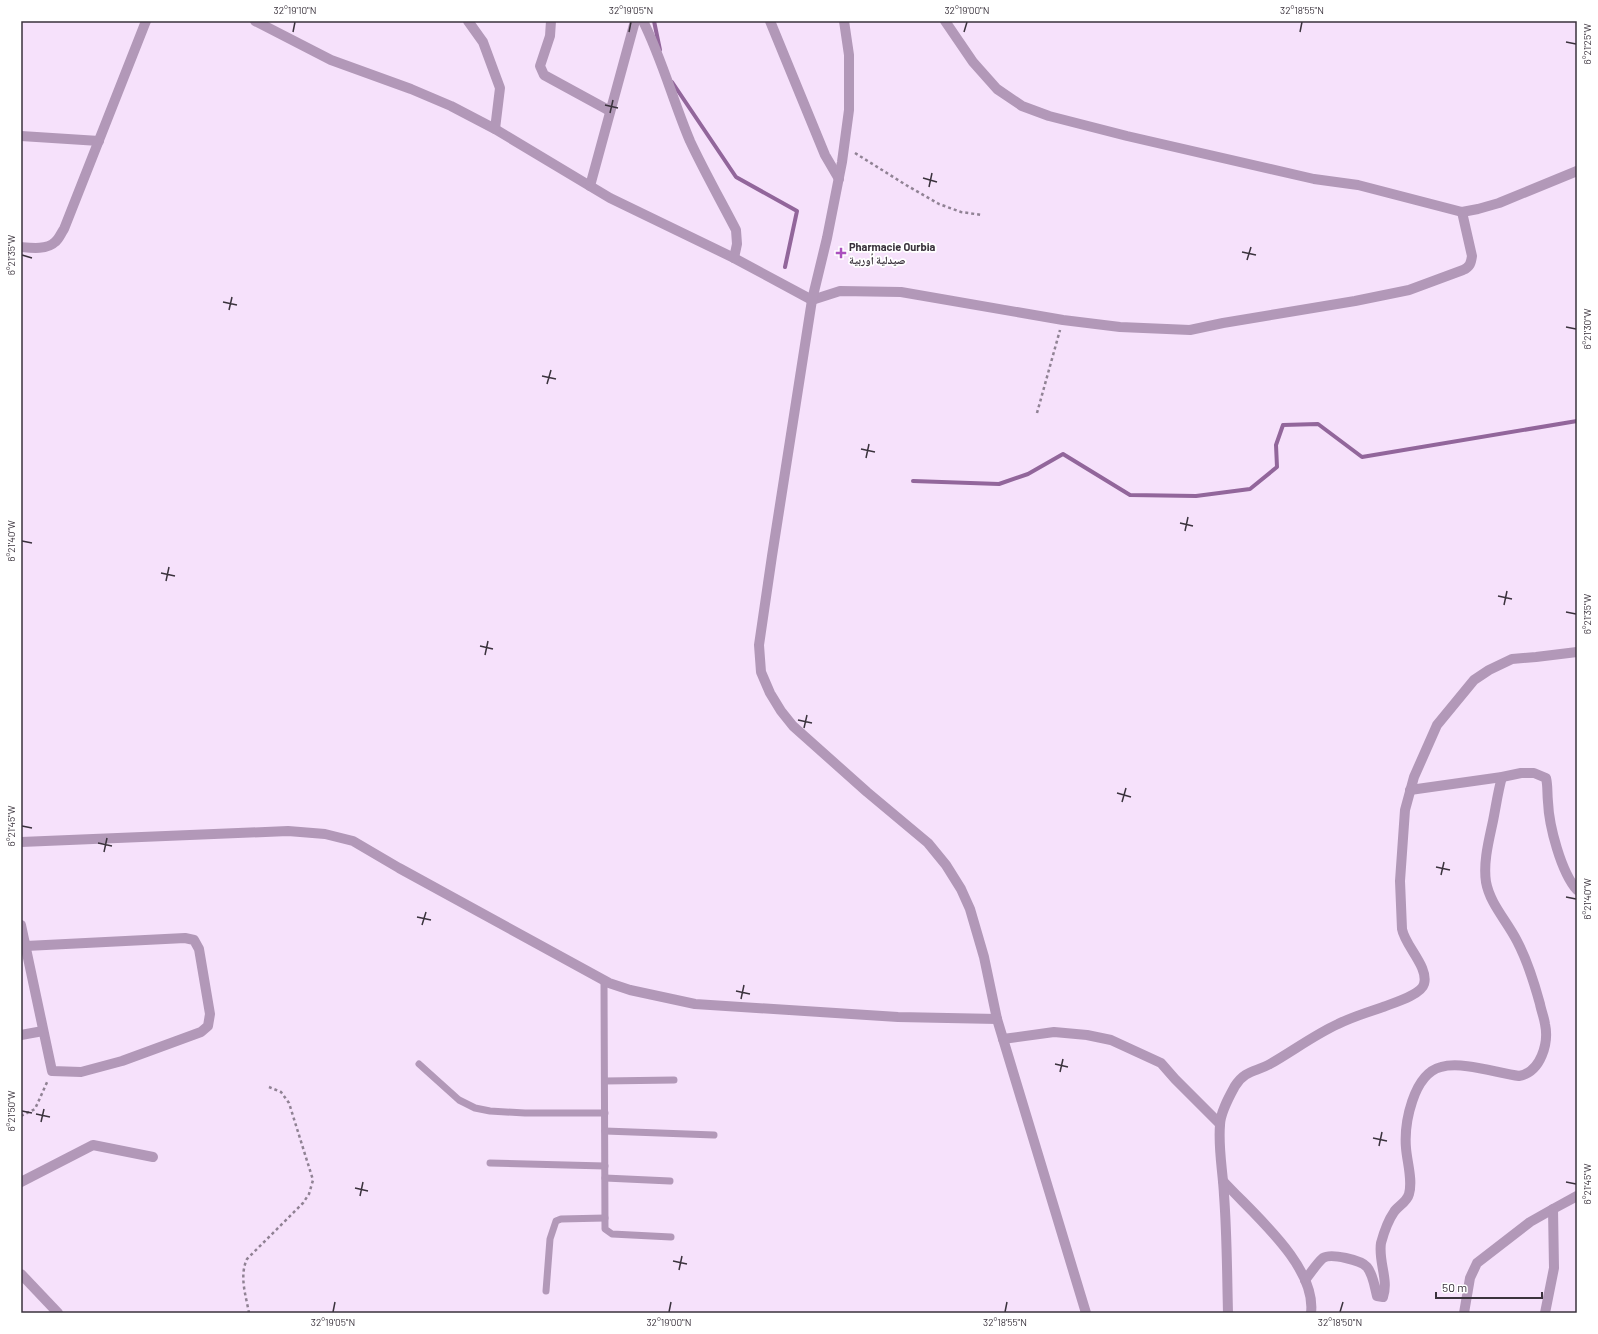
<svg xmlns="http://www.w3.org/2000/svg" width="1598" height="1334" viewBox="0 0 1598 1334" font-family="Barlow,'Noto Naskh Arabic',sans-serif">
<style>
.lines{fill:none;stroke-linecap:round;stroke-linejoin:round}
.stream{stroke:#92669b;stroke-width:4}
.path{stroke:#908294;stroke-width:2.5;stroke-dasharray:3 3;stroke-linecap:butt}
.lane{stroke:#b298b8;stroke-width:7}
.street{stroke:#b298b8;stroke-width:10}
.ticks{fill:none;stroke:#3a323c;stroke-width:1.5}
.poi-dot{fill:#ab51be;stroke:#fff;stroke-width:1.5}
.labels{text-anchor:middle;stroke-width:3.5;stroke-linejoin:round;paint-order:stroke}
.poi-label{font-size:11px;font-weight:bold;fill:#3a323c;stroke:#fff;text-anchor:start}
.neatline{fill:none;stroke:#3a323c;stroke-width:1.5}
.ticks-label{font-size:10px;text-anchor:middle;fill:#3a323c}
</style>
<rect width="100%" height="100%" fill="#f6e1fb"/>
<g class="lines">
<g class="stream">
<path d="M654,21l6,29"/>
<path d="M672,82l64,95 61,34 -12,56"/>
<path d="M913,481l86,3 29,-10 35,-20 67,41 66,1 54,-7 27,-22 -1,-22 7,-20 35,-1 44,33 215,-36"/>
</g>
<g class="path">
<path d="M855,153l51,32 33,19 22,8 21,3"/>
<path d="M1037,413l23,-83"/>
<path d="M21,1116l14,-7 13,-29"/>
<path d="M249,1313c-3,-17 -10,-37 -2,-54l56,-56 6,-9 4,-14 -24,-77 -8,-11 -12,-5"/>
</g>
<g class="lane">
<path d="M604,980l1,249 7,5 59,3"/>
<path d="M419,1064l40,36 16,8 15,3 35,2h80"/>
<path d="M605,1081l69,-1"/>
<path d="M605,1131l109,4"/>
<path d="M490,1163l115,3"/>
<path d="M605,1178l65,3"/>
<path d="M546,1291l4,-52 6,-18 5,-2 44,-1"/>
</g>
<g class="street">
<path d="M255,21l76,39 80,29 40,17 44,23 115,69 124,60 78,42 28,-9 61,1 162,28 57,7 70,3 33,-7 132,-22 54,-11 54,-20c7,-3 8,-7 9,-14l-10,-44"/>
<path d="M468,21l15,21 17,46 -5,41"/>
<path d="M551,21l-1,15 -10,30 4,9 66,36"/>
<path d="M643,21c19,38 30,80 47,120 14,30 31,60 46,89l1,14 -3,14"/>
<path d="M770,21l55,134 14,24"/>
<path d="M844,21l5,34v55l-7,52 -15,76 -15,62 -40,256 -13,89 2,27 9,21 11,18 12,15 74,66 61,51 18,22 15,24 9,20 14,48 13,62 89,294"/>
<path d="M945,21l28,41 24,27 25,17 27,10 78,20 187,43 44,6 104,27 16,-3 21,-6 78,-32"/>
<path d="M21,136l78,5"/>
<path d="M590,186l45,-165"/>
<path d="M21,247c10,1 26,3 34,-5 4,-3 6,-9 9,-13l82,-208"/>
<path d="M1410,790l92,-13 19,-4h13l12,5c2,8 1,15 2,24 1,24 13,70 29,88"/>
<path d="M21,842l267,-11 37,3 28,7 46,27 210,115 21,7 65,14 203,13 99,2"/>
<path d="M21,925l31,146 29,1 41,-11 79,-29 7,-6 2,-12 -11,-65 -5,-9 -9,-2 -159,8"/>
<path d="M21,1035l22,-4"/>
<path d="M1003,1039l51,-7 33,3 24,5 50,23 14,16 45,45"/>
<path d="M1223,1181c29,32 94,85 88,132"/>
<path d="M21,1182l72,-37 60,12"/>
<path d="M21,1274l37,39"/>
<path d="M1305,1280c6,-7 11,-16 18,-22 8,-5 38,2 44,9 6,7 8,21 10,29l6,1c6,-17 -5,-36 -2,-54 3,-11 6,-21 13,-31 4,-6 13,-10 15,-18 4,-14 -2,-32 -3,-46 -2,-24 7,-74 35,-81 21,-6 56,6 78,9 22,-4 30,-33 26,-52 -1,-7 -4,-14 -5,-20 -6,-22 -13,-44 -23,-63 -10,-20 -27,-37 -31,-59 -3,-20 3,-42 7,-61 3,-15 5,-30 9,-44"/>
<path d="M1228,1313c-1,-39 -1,-79 -4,-118 -1,-23 -6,-46 -4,-70 0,-12 9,-28 15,-39 10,-16 21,-14 35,-22 23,-13 44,-29 68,-40 14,-7 30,-12 45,-17 10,-4 38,-12 41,-23 5,-17 -19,-38 -22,-55l-2,-48 5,-71 9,-33 23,-52 37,-45 15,-10 23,-11 24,-2 41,-5"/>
<path d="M1464,1313l6,-35 7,-15 53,-41 23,-13 24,-13"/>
<path d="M1545,1313l9,-45 -1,-59"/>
</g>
</g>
<path class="ticks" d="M293,32l2,-10M629,32l2,-10M964,32l3,-10M1300,32l2,-10M1566,42l10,2M605,105l13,3M610,113l3,-13M923,178l14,4M929,187l3,-14M1242,252l14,3M22,255l10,3M1247,260l4,-13M223,302l14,3M229,310l3,-13M1566,327l10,2M542,376l14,3M547,384l4,-14M861,449l14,3M866,458l3,-14M1180,523l13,3M1185,531l3,-14M22,541l10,2M161,573l14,3M166,581l3,-14M1498,596l14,3M1504,605l3,-14M1566,612l10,2M480,646l13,3M485,655l3,-14M798,720l14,3M804,728l3,-13M1117,793l14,4M1122,802l4,-14M22,826l10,2M98,843l14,3M104,852l3,-14M1436,867l14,3M1441,875l3,-13M1566,897l10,2M417,917l14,3M422,925l4,-13M736,991l14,3M741,999l3,-14M1055,1064l13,3M1060,1072l3,-13M22,1111l10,2M36,1114l14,3M41,1122l3,-13M1373,1138l14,3M1379,1146l3,-14M1566,1182l10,2M355,1188l13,3M360,1196l3,-14M673,1261l14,3M679,1270l3,-14M333,1312l2,-10M669,1312l2,-10M1005,1312l2,-10M1340,1312l3,-10"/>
<path class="poi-dot" d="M839 247h4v4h4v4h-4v4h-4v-4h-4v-4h4z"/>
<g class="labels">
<g class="poi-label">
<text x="849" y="251">Pharmacie Ourbia<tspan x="849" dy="13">صيدلية أوربية</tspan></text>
</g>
</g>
<rect width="1598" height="1334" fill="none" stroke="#ffffff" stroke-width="44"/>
<path d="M1436 1292v6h106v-6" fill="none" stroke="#3a323c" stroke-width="2"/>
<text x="1442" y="1292" font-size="12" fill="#3a323c" stroke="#ffffff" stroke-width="3" paint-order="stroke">50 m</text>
<rect x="22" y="22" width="1554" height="1290" class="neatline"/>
<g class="ticks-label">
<text x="295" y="14">32°19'10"N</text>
<text x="631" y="14">32°19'05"N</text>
<text x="967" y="14">32°19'00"N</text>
<text x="1302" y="14">32°18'55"N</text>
<text transform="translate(1587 44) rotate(-90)" y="4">6°21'25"W</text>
<text transform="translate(11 255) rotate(-90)" y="4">6°21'35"W</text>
<text transform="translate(1587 329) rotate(-90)" y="4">6°21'30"W</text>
<text transform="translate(11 541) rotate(-90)" y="4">6°21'40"W</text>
<text transform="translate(1587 614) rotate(-90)" y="4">6°21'35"W</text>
<text transform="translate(11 826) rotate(-90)" y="4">6°21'45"W</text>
<text transform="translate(1587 899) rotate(-90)" y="4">6°21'40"W</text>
<text transform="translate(11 1111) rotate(-90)" y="4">6°21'50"W</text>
<text transform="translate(1587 1184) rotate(-90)" y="4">6°21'45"W</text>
<text x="333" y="1326">32°19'05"N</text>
<text x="669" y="1326">32°19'00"N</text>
<text x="1005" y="1326">32°18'55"N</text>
<text x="1340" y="1326">32°18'50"N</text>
</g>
</svg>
